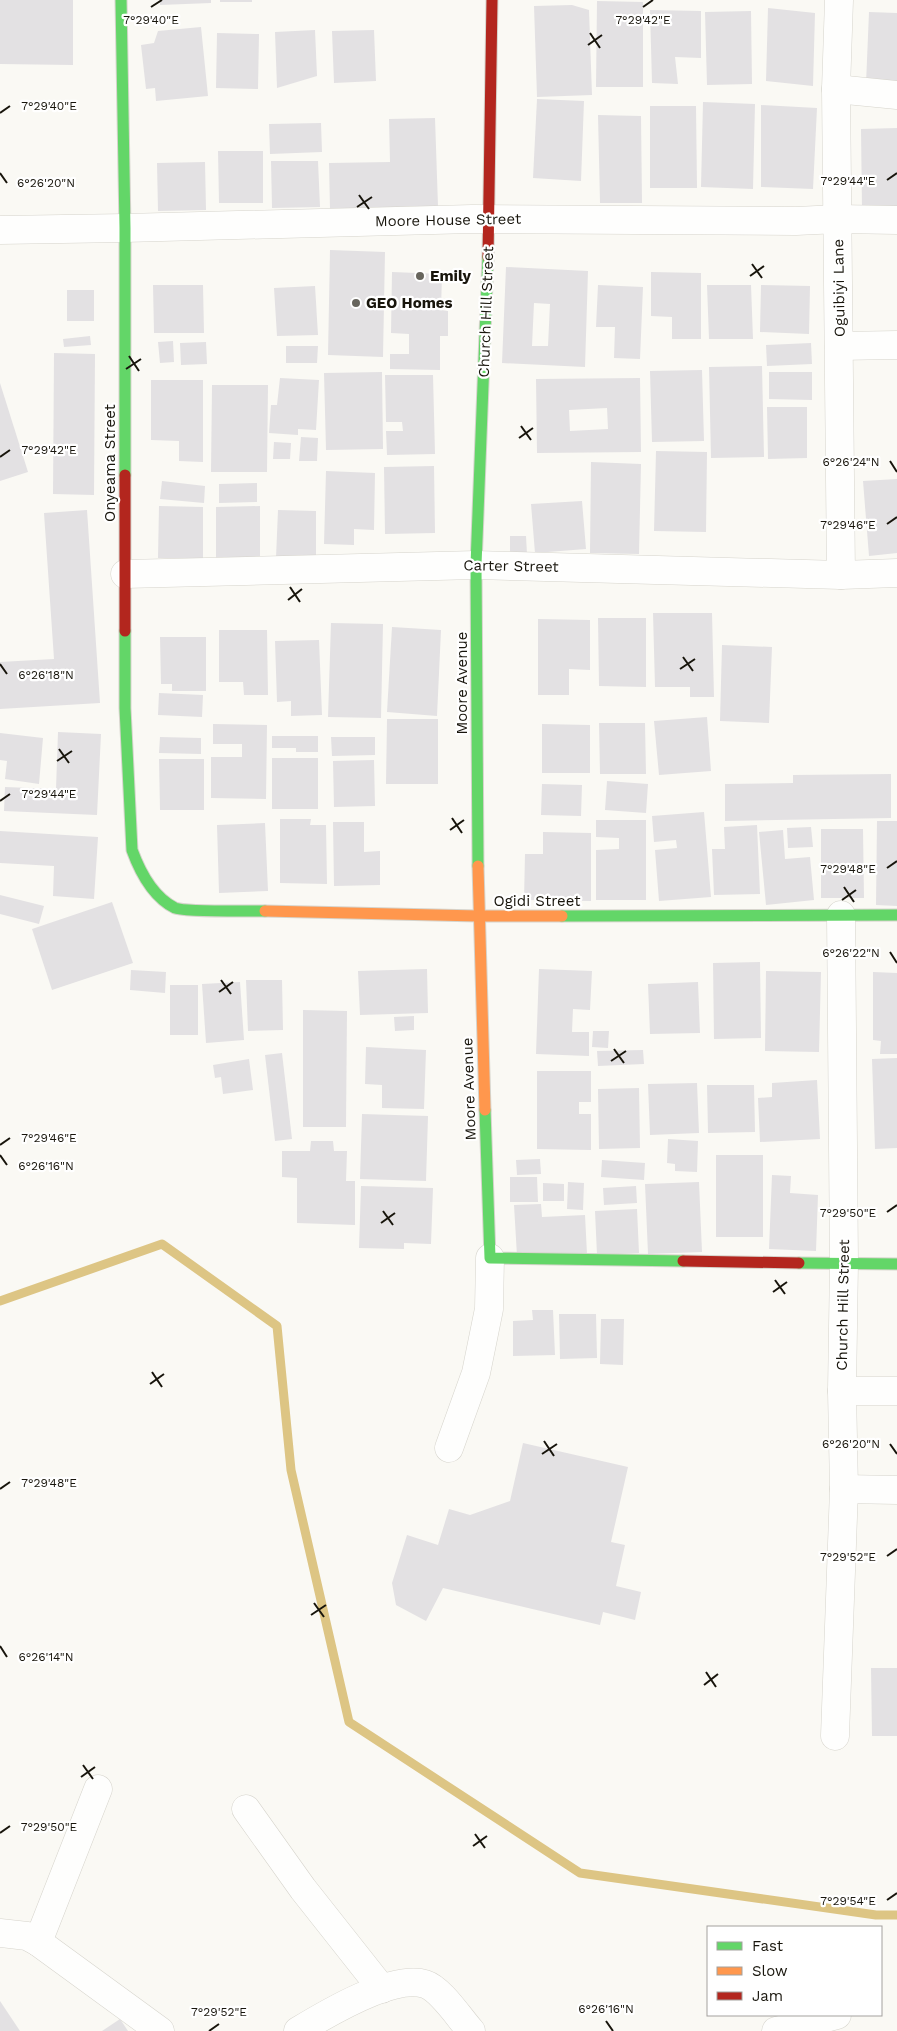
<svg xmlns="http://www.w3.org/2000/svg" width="897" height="2031" viewBox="0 0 897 2031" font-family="'Work Sans',sans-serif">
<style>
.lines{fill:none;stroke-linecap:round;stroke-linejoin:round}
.stream{stroke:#ddc584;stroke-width:9}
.building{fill:#e3e1e3;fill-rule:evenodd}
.street-casing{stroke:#d6d4cc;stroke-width:29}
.fast-casing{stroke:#d6d4cc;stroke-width:13}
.slow-casing{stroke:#d6d4cc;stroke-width:13}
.jam-casing{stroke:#d6d4cc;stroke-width:13}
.street{stroke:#fefefd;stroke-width:28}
.fast{stroke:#63d668;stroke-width:11}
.slow{stroke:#ff974d;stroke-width:11}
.jam{stroke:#b3261e;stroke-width:11}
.ticks{fill:none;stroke:#18150c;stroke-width:2}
.poi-dot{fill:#67655d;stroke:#fff;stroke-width:2}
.labels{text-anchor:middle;stroke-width:4.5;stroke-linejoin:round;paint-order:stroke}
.street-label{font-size:15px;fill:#18150c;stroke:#fff}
.poi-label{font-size:15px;font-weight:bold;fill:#18150c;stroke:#fff;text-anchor:start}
.ticks-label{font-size:12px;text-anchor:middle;fill:#18150c;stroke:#fff;stroke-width:4.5;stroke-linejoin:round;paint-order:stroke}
</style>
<rect width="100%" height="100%" fill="#faf9f4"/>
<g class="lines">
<path class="stream" d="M0,1301l162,-57 115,82 14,144 58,252 231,151 296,42h21"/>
</g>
<g class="building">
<path d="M0,0h73v65l-73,-1z"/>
<path d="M160,0h51v3l-51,2z"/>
<rect x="220" y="0" width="32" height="2"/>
<path d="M597,1l46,1v85h-47z"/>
<path d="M572,5l17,5 3,85 -55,2 -3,-91z"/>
<path d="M768,8l47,5 -2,73 -47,-5z"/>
<path d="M650,10l51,1v47l-26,-1 3,27 -26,-1z"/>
<path d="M751,11l1,73 -45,1 -2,-73z"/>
<path d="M869,12l28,1v73l-31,-2z"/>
<path d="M201,27l7,69 -52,5 -1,-13 -9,1 -5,-44 13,-2 4,-12z"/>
<path d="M315,30l2,46 -40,12 -2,-56z"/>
<path d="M374,30l2,51 -42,2 -2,-52z"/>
<path d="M217,33l42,1 -1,55 -42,-1z"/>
<path d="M537,99l47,2 -3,80 -48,-3z"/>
<path d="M703,102l52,2 -2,85 -52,-2z"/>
<path d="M761,105l56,3 -4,81 -52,-2z"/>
<path d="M650,106h46l1,82h-47z"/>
<path d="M598,115l43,1 1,87h-42z"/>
<path d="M435,118l3,88 -108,3 -1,-46 61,-1 -1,-43z"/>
<path d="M321,123l1,29 -52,2 -1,-30z"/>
<path d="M897,128v82h-35l-1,-81z"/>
<path d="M218,151h45v52h-44z"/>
<path d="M271,161h47l2,46 -48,1z"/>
<path d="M205,162l1,48 -48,1 -1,-48z"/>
<path d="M330,250l55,2 -2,105 -55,-2z"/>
<path d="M506,267l82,4 -3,96 -83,-4zM534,303l16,1 -2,42h-16z"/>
<path d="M392,272l50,2 -1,36 7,1v25h-8v34l-50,-1v-15h19v-20l-18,-1z"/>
<path d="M651,272l50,1v66h-29v-22l-21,-1z"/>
<path d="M153,285h50l1,48h-50z"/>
<path d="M598,285l45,2 -3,72 -26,-1 1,-31h-19z"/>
<path d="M707,285h44l2,54h-44z"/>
<path d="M761,285l49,1 -1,48 -49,-2z"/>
<path d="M315,286l3,49 -41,1 -3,-48z"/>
<rect x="67" y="290" width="27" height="31"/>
<path d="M90,336l1,9 -27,2 -1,-8z"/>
<path d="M173,341l1,21 -14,1 -2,-21z"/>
<path d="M206,342l1,22 -26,1 -1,-22z"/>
<path d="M811,343l1,21 -45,2 -1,-21z"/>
<path d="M286,346h32l-1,17h-31z"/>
<path d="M54,353l41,1 -1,141 -41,-1z"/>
<path d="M762,366l2,91 -53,1 -2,-91z"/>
<path d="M702,370l2,71 -52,1 -2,-71z"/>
<path d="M382,372l1,77 -57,1 -2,-77z"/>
<path d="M769,372h43v28l-43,-1z"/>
<path d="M385,375h48l2,79 -48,1 -1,-24h17l-1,-9h-16z"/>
<path d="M280,378l39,2 -3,50 -18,-1v6l-29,-2 2,-28h6z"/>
<path d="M640,378l1,74 -104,1 -1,-74zM607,408l1,21 -38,2 -1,-21z"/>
<path d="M151,380h52v82l-24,-1v-20l-28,-1z"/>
<path d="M0,383l28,89 -28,9z"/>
<path d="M212,385h56l-1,87h-56z"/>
<path d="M767,407h40v51l-39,1z"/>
<path d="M301,437l17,1 -1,23h-18z"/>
<path d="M274,442l17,1 -1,16h-17z"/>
<path d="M656,451l51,1 -1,80 -52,-1z"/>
<path d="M591,462l50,2 -2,90 -49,-1z"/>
<path d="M434,466l1,67 -50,1 -1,-67z"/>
<path d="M326,471l49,2 -1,57 -20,-1v16l-30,-1z"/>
<path d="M897,479v74l-28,3 -6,-75z"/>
<path d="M162,481l43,5 -1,17 -44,-4z"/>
<path d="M257,483v19l-38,1v-19z"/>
<path d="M582,501l4,48 -51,4 -4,-49z"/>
<path d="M159,506l44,1v52l-45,-1z"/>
<path d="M260,506v54h-44v-53z"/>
<path d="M87,510l13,193 -100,6v-47l54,-3 -10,-146z"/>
<path d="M278,510l38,1v48l-40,-1z"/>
<path d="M510,536h16l1,18 -17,-1z"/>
<path d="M653,613h59l2,84h-24v-10h-35z"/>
<path d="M598,618h48v69l-47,-1z"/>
<path d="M538,619l52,1v50l-21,-1v26h-31z"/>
<path d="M331,623l52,1 -2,94 -53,-1z"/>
<path d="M392,627l49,3 -4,86 -50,-4z"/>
<path d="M219,630h48l1,65h-24l-1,-13h-24z"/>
<path d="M160,637h46v54h-34v-7h-11z"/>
<path d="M319,640l3,75 -31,1v-15l-14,1 -2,-61z"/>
<path d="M722,645l50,2 -3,76 -49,-2z"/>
<path d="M159,693l44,2 -1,22 -44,-2z"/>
<path d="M707,717l4,54 -52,4 -5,-54z"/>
<path d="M387,719h51v65h-52z"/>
<path d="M599,723h46l1,51h-46z"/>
<path d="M213,724l54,1 -1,74 -55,-1v-41h31v-13h-29z"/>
<path d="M542,724l48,1v48h-48z"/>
<path d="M58,732l43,2 -4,81 -93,-4 1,-24 51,2z"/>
<path d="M0,733l43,5 -4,46 -34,-5 2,-18 -7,-1z"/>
<path d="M272,736h46v16h-22v-4h-24z"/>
<path d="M160,737l41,1v16l-42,-1z"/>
<path d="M331,737h44v18l-43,1z"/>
<rect x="272" y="758" width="46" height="51"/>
<path d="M159,759h45v51h-44z"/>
<path d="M374,760l1,46 -41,1 -1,-46z"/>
<path d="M891,774v44l-166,3v-37l68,-1v-8z"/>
<path d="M607,781l41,3 -2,29 -41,-3z"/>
<path d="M542,784l40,1 -1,31 -40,-1z"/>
<path d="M704,812l7,85 -52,4 -4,-51 22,-2 -1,-8 -22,2 -2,-26z"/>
<path d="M280,819h31l-1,6h16l1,59 -47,-1z"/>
<path d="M596,820h50v80h-50v-50l23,-1v-11l-23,-1z"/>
<path d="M877,821h20v85l-21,-1z"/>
<path d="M333,822h31v30l16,-1v34l-46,1z"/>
<path d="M265,823l3,68 -49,2 -2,-68z"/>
<path d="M757,825l3,69 -46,1 -2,-46h13l-1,-22z"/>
<path d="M811,827l2,20 -25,1 -1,-20z"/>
<path d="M821,829h42l1,69h-43z"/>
<path d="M783,830l2,29 25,-2 4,43 -48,5 -7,-73z"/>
<path d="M0,831l98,6 -4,62 -41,-3 1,-30 -54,-3z"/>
<path d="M543,832l48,1v68l-67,-1 1,-46h18z"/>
<path d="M0,895l44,11 -5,18 -39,-10z"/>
<path d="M112,902l21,61 -81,27 -20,-61z"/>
<path d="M760,962l1,76 -47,1 -1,-76z"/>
<path d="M427,969l1,44 -68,2 -2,-44z"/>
<path d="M539,969l53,2 -2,39 -17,-1 -1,23h17v24l-53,-2z"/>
<path d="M131,970l35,2 -1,21 -35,-3z"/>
<path d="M766,971l55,1 -2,80 -54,-1z"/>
<path d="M873,972l24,1v81h-17l1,-13 -8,-1z"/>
<path d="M246,980h36l1,50 -35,1z"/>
<path d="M240,982l4,58 -38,3 -4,-59z"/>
<path d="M698,982l2,51 -50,1 -2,-50z"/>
<rect x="170" y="985" width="28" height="50"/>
<path d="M303,1010l44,1 -1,116h-43z"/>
<path d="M414,1016v14l-19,1 -1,-14z"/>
<path d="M593,1031h16l-1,17 -16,-1z"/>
<path d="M366,1047l60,3 -2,59 -42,-1v-23l-17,-1z"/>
<path d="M643,1050l1,14 -46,2 -1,-15z"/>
<path d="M282,1053l10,86 -17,2 -10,-86z"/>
<path d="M897,1058v90l-22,1 -3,-90z"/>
<path d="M249,1059l4,31 -30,4 -2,-17 -6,1 -2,-13z"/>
<path d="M537,1071h54v31h-12v12h12v36l-54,-1z"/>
<path d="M817,1080l3,59 -60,3 -2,-44 14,-1v-14z"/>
<path d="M697,1083l2,50 -49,2 -2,-51z"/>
<path d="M707,1085h47l1,47 -47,1z"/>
<path d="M639,1088l1,60 -41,1 -1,-60z"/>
<path d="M362,1114l66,2 -2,65 -66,-2z"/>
<path d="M668,1139l30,2 -1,31 -22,-1v-7l-8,-1z"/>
<path d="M311,1141h22l1,10h13l-1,30h9v44l-58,-2v-45l-15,-1v-26h28z"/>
<rect x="716" y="1155" width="47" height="82"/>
<path d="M540,1159l1,15 -24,1 -1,-15z"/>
<path d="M602,1160l43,3 -1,17 -43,-3z"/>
<path d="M772,1175l19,1 -1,17 28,2 -2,56 -47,-2z"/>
<path d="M510,1177h27l1,25h-28z"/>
<path d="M568,1182l16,1 -1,27 -16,-1z"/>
<path d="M699,1182l3,70 -54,2 -3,-70z"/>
<path d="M543,1183l21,1v17h-21z"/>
<path d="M361,1186l72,2 -2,56 -27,-1v6l-45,-1z"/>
<path d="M636,1186l1,17 -33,2 -1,-17z"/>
<path d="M541,1204l1,13 43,-2 2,39 -70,2 -3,-51z"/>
<path d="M637,1209l2,44 -42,2 -2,-44z"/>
<path d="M532,1310h21l2,45 -42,1v-35l20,-1z"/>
<path d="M559,1314h37l1,44 -37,1z"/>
<path d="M601,1319h23l-1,46 -23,-1z"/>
<path d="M523,1443l105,24 -17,75 14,3 -9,41 25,6 -6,28 -32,-8 -3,13 -157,-37 -17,33 -30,-16 -4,-22 15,-48 31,10 11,-36 21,6 40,-14z"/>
<path d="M871,1668h26v68h-25z"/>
<path d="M0,2001l20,30h-20z"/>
<path d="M120,2019l8,12h-26z"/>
</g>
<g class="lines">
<defs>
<g id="street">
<path d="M839,0l-3,89 5,486"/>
<path d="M836,89l61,6"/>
<path d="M0,230l125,-2 347,-9 324,2 42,-2 59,1"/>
<path d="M839,346l58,-1"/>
<path d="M125,574l351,-9 365,10 56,-2"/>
<path d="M842,1391h55"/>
<path d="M449,1448l27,-75 13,-64 1,-51"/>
<path d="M844,1489l53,1"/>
<path d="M835,1736l9,-247 -2,-98 2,-128 -3,-348"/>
<path d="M246,1809l57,80 79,100"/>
<path d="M0,1933l27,3 11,6 122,89"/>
<path d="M38,1942l60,-153"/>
<path d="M298,2031c28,-17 95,-57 127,-47 16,5 35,35 46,47"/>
<path d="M776,2031l61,-16"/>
</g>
<g id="fast">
<path d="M121,0l4,228v247"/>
<path d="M125,631v77l7,142c8,22 21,47 43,58 9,4 75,3 90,3"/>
<path d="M478,866l-2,-301 12,-308"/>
<path d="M562,916l335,-1"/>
<path d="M485,1110l5,148 193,3"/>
<path d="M799,1263l98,1"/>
</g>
<g id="slow">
<path d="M478,866l7,244"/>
<path d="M265,911l213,5h84"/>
</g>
<g id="jam">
<path d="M488,257l4,-257"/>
<path d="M125,475v156"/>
<path d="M683,1261l116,2"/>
</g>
</defs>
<use href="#street" class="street-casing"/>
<use href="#fast" class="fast-casing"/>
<use href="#slow" class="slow-casing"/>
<use href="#jam" class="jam-casing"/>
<use href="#street" class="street"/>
<use href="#fast" class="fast"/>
<use href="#slow" class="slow"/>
<use href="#jam" class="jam"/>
</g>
<path class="ticks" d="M151,7l11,-7M643,7l10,-7M590,33l10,15M588,45l14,-10M0,113l10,-7M0,173l7,10M887,180l10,-7M359,195l10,14M357,207l15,-10M752,264l10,14M750,276l14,-10M129,356l10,15M126,369l15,-10M521,426l10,14M519,438l14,-10M0,457l10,-7M890,461l7,11M887,524l10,-7M290,587l10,15M288,600l14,-11M683,657l10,14M0,664l7,10M680,669l15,-10M59,749l10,14M57,761l15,-10M0,801l10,-7M452,818l10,15M450,830l14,-10M887,868l10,-7M844,887l10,15M842,900l14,-10M890,952l7,11M221,980l10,14M219,992l14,-10M614,1049l10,14M611,1061l15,-10M0,1145l10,-7M0,1155l7,10M383,1211l10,14M887,1212l10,-7M381,1223l14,-10M775,1280l10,14M773,1292l14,-10M152,1372l10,15M150,1384l14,-10M544,1441l10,15M890,1444l7,10M542,1454l15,-10M0,1489l10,-7M887,1556l10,-7M314,1603l10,14M311,1615l15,-10M0,1646l7,11M706,1672l10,15M704,1685l14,-11M83,1765l10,14M81,1777l14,-10M0,1833l10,-7M475,1834l10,14M473,1846l14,-10M887,1900l10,-7M606,2021l7,10M209,2031l10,-7"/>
<g class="poi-dot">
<circle cx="420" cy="276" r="5"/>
<circle cx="356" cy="303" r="5"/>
</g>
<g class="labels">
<g class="street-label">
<text transform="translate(448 220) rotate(-1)" y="5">Moore House Street</text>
<text transform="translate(839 288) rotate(-91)" y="5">Oguibiyi Lane</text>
<text transform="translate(486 312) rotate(-88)" y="5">Church Hill Street</text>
<text transform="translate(110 463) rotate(-90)" y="5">Onyeama Street</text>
<text transform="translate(511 566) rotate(1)" y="5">Carter Street</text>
<text transform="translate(462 683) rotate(-90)" y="5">Moore Avenue</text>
<text x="537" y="906">Ogidi Street</text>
<text transform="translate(469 1089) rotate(-92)" y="5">Moore Avenue</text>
<text transform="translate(843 1305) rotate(-89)" y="5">Church Hill Street</text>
</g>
<g class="poi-label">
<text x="430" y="281">Emily</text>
<text x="366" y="308">GEO Homes</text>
</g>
</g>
<g class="ticks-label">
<text x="151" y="24">7°29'40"E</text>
<text x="643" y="24">7°29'42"E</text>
<text x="49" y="110">7°29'40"E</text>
<text x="848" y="185">7°29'44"E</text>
<text x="46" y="187">6°26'20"N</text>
<text x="49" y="454">7°29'42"E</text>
<text x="851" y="466">6°26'24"N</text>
<text x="848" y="529">7°29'46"E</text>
<text x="46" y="679">6°26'18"N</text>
<text x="49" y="798">7°29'44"E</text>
<text x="848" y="873">7°29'48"E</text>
<text x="851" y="957">6°26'22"N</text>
<text x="49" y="1142">7°29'46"E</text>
<text x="46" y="1170">6°26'16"N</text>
<text x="848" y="1217">7°29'50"E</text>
<text x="851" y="1448">6°26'20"N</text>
<text x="49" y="1487">7°29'48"E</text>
<text x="848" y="1561">7°29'52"E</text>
<text x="46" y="1661">6°26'14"N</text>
<text x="49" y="1831">7°29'50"E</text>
<text x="848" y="1905">7°29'54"E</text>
<text x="606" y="2013">6°26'16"N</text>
<text x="219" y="2016">7°29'52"E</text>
</g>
<rect x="707" y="1926" width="175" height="90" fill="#ffffff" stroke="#a3a19e"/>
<rect x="717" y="1942" width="25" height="8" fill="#63d668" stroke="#a3a19e"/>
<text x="752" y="1951" font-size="15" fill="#18150c">Fast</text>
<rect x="717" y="1967" width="25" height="8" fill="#ff974d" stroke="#a3a19e"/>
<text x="752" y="1976" font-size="15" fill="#18150c">Slow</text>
<rect x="717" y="1992" width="25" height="8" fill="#b3261e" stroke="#a3a19e"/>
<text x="752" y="2001" font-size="15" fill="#18150c">Jam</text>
</svg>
